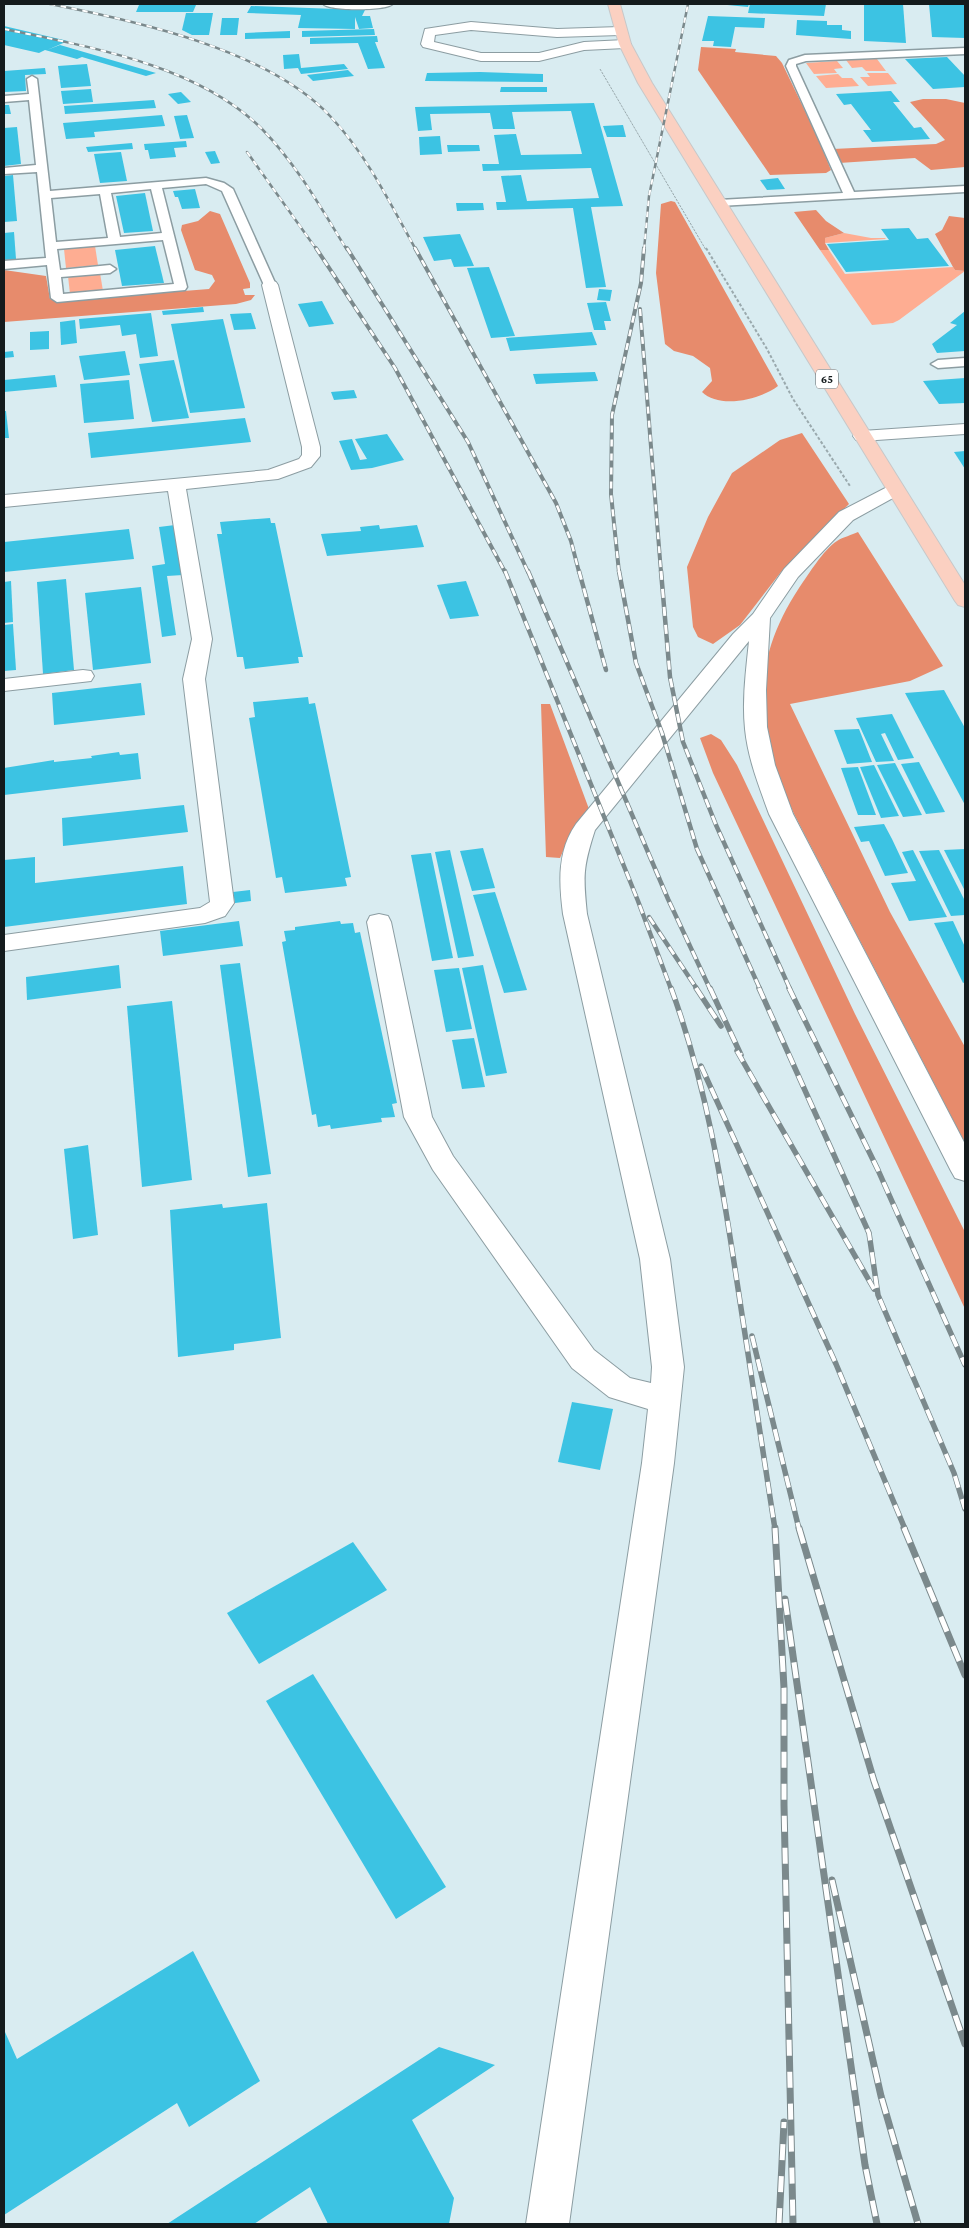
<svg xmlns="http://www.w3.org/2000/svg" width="969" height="2228" viewBox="0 0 969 2228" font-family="'Crimson Pro',serif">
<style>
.green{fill:#fead92}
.forest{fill:#e78b6c}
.building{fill:#3cc3e3}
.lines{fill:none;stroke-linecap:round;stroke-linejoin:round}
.lane-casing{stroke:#8c9da2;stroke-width:3}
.street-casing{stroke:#8c9da2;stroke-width:2}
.secondary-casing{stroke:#8c9da2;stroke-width:2}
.primary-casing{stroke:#c7c8c9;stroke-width:2}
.path-far1{stroke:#9aa9ad;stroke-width:1;stroke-dasharray:2.5 1;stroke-linecap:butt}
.path{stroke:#9aa9ad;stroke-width:2;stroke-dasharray:3 2;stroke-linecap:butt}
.lane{fill:#fff;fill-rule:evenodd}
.street{fill:#fff;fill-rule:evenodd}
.secondary{fill:#fff;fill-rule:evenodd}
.primary{fill:#fbd0c1;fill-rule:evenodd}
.rail-far4-casing{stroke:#7b898c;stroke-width:2.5}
.rail-far3-casing{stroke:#7b898c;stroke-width:4}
.rail-far2-casing{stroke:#7b898c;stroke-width:4.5}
.rail-far1-casing{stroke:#7b898c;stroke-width:5.5}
.rail-casing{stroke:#7b898c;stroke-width:7}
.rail-far4{stroke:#fff;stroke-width:2;stroke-dasharray:5.5;stroke-linecap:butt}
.rail-far3{stroke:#fff;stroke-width:2.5;stroke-dasharray:7;stroke-linecap:butt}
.rail-far2{stroke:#fff;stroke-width:3;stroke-dasharray:9;stroke-linecap:butt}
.rail-far1{stroke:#fff;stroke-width:4;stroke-dasharray:12;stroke-linecap:butt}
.rail{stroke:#fff;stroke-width:5;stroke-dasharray:16;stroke-linecap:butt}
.labels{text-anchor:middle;stroke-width:4.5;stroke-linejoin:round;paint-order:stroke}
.shield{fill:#fff;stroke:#5a5f61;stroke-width:1}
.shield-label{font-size:12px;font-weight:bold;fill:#141b1d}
</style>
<rect width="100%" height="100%" fill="#d9ecf1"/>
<g class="green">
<path d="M877,59l9,12h-20l-4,-4 -10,1 -6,-8z"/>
<path d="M837,61l6,7 -9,1 3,4 -23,1 -8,-11z"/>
<path d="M867,73h21l9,11 -29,2 -8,-9h10z"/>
<path d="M838,74l4,4h10l7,8 -33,2 -10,-12z"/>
<path d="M844,233l27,5h14l1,1 -61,4v-5z"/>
<path d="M95,246l3,19 -32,3 -2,-19z"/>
<path d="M820,250h9l16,24 108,-7 2,3 10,1 -66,49 -6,3 -21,2z"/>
<path d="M100,273l3,18 -33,3 -2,-18z"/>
</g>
<g class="forest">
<path d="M701,47l35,2 -1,3 41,4 6,7 36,75 13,32 -5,3 -56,2 -72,-105z"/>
<path d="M923,99h23l19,4v64l-34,3 -16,-12 -76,5 -6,-14 103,-5 9,-4 -35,-38z"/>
<path d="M671,201l4,1 103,184c-18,14 -59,23 -76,6l10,-11 -2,-13 -17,-12 -19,-5 -9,-7 -9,-71 5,-69z"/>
<path d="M816,210l10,11 18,12 -19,5v5l4,7h-9l-26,-38z"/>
<path d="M210,211l10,3 30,69v5l-7,1 2,6h10l-4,5 -15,4 -232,18v-52l42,6 4,23 7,2 152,-12 6,-8 -3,-6 -17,-5 -14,-40 1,-5 16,-4z"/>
<path d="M949,216l16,2v53l-10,-1 -2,-3 -18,-33 7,-4z"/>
<path d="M802,433l47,71 -68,68 -41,53 -27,19 -15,-7 -5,-10 -6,-60 21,-50 24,-44 48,-33z"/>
<path d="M858,532l85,134 -33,15 -120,23 100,208 75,135v96l-171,-329c-37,-82 -47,-147 5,-226 10,-14 24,-38 38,-47 6,-4 15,-6 21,-9z"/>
<path d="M541,704h9l39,105 -17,22 -12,27 -14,-1z"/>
<path d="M711,734l10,6 16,25 118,249 110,218v77l-252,-536 -13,-35z"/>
</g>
<g class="building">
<path d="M717,4h32l-1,3z"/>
<path d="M750,4h76l-2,12 -76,-3z"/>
<path d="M864,4h39l3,39 -42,-2z"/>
<path d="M929,4h36v34l-33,-1z"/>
<path d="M139,5h57l-3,7h-57z"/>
<path d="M251,6l114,4 -3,6h8l3,12 -14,1 -4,-12v12l-57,-1 3,-13 -54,-2z"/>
<path d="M186,13h27l-4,22h-17l-10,-5z"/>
<path d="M708,16l57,2 -1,10 -29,-1 -4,20 -18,-1 1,-5h-12z"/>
<path d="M222,18h17l-2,17h-17z"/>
<path d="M797,20l30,1v4h15v5l9,1v8l-55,-4z"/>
<path d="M4,26l64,15 -21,9 13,-5 96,28 -10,3 -64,-19 -5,2 -32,-9 -6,3 -35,-8z"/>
<path d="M374,29l1,6 -73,2v-6z"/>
<path d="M290,31v7l-45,1v-6z"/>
<path d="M377,36l1,6h-3l10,26 -17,1 -10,-26 -48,1v-6z"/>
<path d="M299,54l2,14 43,-4 4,5 -47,5 -3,-6 -14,1 -1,-14z"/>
<path d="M947,57l18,19v11l-32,2 -28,-30z"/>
<path d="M87,64l4,22 -30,2 -3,-22z"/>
<path d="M45,68l1,6 -21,1 1,16 -22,1v-21z"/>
<path d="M348,70l6,6 -41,5 -6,-6z"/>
<path d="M480,72l63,2v8l-118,-1 2,-8z"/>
<path d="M501,87h46v5h-47z"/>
<path d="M91,89l2,13 -30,2 -2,-13z"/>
<path d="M891,91l9,11h-7l21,26 7,-1 9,12 -58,3 -9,-12h8l-20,-26 -7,1 -8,-11z"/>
<path d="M181,92l10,10 -13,2 -10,-10z"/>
<path d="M154,100l2,8 -91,6 -1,-8z"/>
<path d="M594,103l29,103 -32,1 15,80 -20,1 -13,-80 -76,2 -1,-8h10l-5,-26 20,-1 6,26 72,-3 -8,-30 -108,3 -1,-7h17l-5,-29 22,-1 5,21 61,-1 -11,-43 -59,1 3,17h-22l-3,-16 -60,1 2,16 -14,1 -3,-24z"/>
<path d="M4,105h5l2,9h-7z"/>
<path d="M162,115l3,11 -71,6 1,5 -29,2 -3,-16z"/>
<path d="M187,115l7,23 -14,1 -6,-23z"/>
<path d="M623,125l3,12h-19l-4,-11z"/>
<path d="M17,127l4,37 -17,2v-38z"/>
<path d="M440,136l2,18 -22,1 -1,-18z"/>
<path d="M186,141l1,6 -13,1 2,9 -26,2 -2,-9h-3l-1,-6z"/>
<path d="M132,143l1,6 -45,3 -2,-5z"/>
<path d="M447,145h32l1,6 -32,1z"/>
<path d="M215,151l5,12 -9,1 -6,-12z"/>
<path d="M121,152l6,29 -27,2 -6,-29z"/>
<path d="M13,175l4,46 -13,1v-46z"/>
<path d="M778,178l7,11 -18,1 -7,-10z"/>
<path d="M195,189l5,19 -18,1 -4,-12h-3l-2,-6z"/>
<path d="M145,193l8,38 -29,2 -8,-37z"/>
<path d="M456,203h27l1,7 -27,1z"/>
<path d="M909,228l8,11 11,-1 21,28 -103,6 -19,-28 62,-4 -8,-11z"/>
<path d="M14,232l2,27 -12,1v-27z"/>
<path d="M460,234l14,32 -20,1 -3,-8 -17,2 -11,-24z"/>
<path d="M155,246l9,37 -42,3 -7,-36z"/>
<path d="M489,267l26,69 -24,2 -24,-70z"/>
<path d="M599,289l13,1 -2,11 -13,-1z"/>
<path d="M322,301l12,23 -25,3 -11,-23z"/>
<path d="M606,302l5,19h-7l2,9h-12l-7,-27z"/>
<path d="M203,307l1,5 -41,3 -1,-4z"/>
<path d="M965,311v40l-28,2 -5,-9 25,-19 -7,-2z"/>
<path d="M151,313l7,43 -18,2 -4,-24 -14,2 -2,-11 -40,4 -1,-10z"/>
<path d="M251,313l5,16 -22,1 -4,-16z"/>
<path d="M223,319l22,89 -55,5 -19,-89z"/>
<path d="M75,320l2,23 -16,2 -1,-23z"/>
<path d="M49,331v18l-19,1v-18z"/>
<path d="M592,332l5,13 -87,6 -4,-13z"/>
<path d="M13,351l1,6 -10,1v-6z"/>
<path d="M125,351l5,24 -46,5 -5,-24z"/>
<path d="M174,360l15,58 -37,4 -13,-58z"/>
<path d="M595,372l3,9 -62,3 -3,-10z"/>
<path d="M55,375l2,12 -53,5v-12z"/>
<path d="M965,378v25l-26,1 -16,-23z"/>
<path d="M129,380l5,39 -50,4 -4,-39z"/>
<path d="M354,390l3,8 -23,2 -3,-8z"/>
<path d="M4,411h2l3,27h-5z"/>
<path d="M245,418l6,24 -160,16 -3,-25z"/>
<path d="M387,434l17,26 -32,8 -21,2 -12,-29 13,-2 8,21 7,-1 -12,-20z"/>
<path d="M965,451v18l-11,-17z"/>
<path d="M270,518l1,5h4l28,134h-5l1,6 -54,6 -2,-12h-6l-20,-123h5l-2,-12z"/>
<path d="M175,525l8,50 -16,1 9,59 -14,2 -10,-71 13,-2 -6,-37z"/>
<path d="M379,525l1,4 37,-4 7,22 -97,9 -6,-22 40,-3 -1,-4z"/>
<path d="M129,529l5,30 -130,13v-30z"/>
<path d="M66,579l8,91 -31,4 -6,-92z"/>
<path d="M11,581l2,41 -9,1v-41z"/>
<path d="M466,581l13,35 -29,3 -13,-34z"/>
<path d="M141,587l10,76 -58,7 -8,-77z"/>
<path d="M13,624l3,46 -12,1v-46z"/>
<path d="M141,683l4,32 -91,10 -2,-32z"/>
<path d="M944,690l21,38v77l-60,-112z"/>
<path d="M308,697l1,7 6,-1 36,174 -6,1 2,8 -62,7 -3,-16 -6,1 -27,-160 6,-1 -2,-15z"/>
<path d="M892,714l22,44 -16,2 -13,-27 -4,1 13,27 -18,1 -20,-44z"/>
<path d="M859,729l13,33 -25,2 -13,-34z"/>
<path d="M119,752l1,3 18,-2 3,26 -137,16v-27l50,-8v2l38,-4 -1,-2z"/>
<path d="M919,762l26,50 -19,2 -25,-50z"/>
<path d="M895,763l27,52 -19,2 -26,-52z"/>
<path d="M874,765l25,51 -18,2 -21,-51z"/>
<path d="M858,767l18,48h-18l-17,-47z"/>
<path d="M184,805l4,27 -125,14 -1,-28z"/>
<path d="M884,824l8,15 16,34 -23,3 -16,-35 -8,1 -7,-15z"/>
<path d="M483,848l12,40 -23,3 -12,-40z"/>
<path d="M965,849v42l-21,-41z"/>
<path d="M450,850l24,106 -16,2 -23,-106z"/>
<path d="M913,850l34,67 -38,4 -18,-38 25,-2 -14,-29z"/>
<path d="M939,850l26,51v14l-14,1 -32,-65z"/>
<path d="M431,853l22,105 -21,3 -21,-106z"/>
<path d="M35,857v26l148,-17 4,38 -183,23v-67z"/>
<path d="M250,890l1,11 -16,2 -2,-11z"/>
<path d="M495,892l32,98 -23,3 -31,-98z"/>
<path d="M239,921l4,25 -80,10 -3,-25z"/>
<path d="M340,921l1,3 12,-1 2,10 5,-1 37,171 -5,1 3,13 -14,1 1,4 -51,7 -1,-4 -12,2 -2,-13 -4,1 -30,-173 4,-1 -2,-10 11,-1v-3z"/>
<path d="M953,921l12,26v35l-2,1 -29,-60z"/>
<path d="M240,963l31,211 -23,3 -28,-212z"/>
<path d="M119,965l2,23 -94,12 -1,-23z"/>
<path d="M483,965l24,108 -21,3 -24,-108z"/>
<path d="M459,968l13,61 -26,3 -12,-62z"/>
<path d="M172,1001l20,179 -50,7 -15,-181z"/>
<path d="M474,1038l11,49 -23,2 -10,-49z"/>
<path d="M88,1145l10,90 -25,4 -9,-90z"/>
<path d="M267,1203l14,135 -47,6v6l-56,7 -8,-147 52,-6 1,4z"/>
<path d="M572,1402l41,7 -13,61 -42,-8z"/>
<path d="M353,1542l34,48 -128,74 -32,-51z"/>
<path d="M313,1674l133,213 -50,32 -130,-218z"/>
<path d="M193,1951l67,130 -71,46 -12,-24 -173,112v-182l1,-1 12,27z"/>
<path d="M439,2047l56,18 -83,55 42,78 -5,26h-121l-18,-37 -56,37h-87z"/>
</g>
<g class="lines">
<defs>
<g id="lane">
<path d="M965,48v6l-159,7 -10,3v2l58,126 111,-6v6l-246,14 -6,-3 6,-3 124,-7 -57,-127 3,-6 16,-5z"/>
<path d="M32,76l5,3 13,112 156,-13 18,5 9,6 43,96 -2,3 -4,1 -6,-4 -42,-94 -16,-7 -44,4 25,99 -2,3 -128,12 -6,-4 -4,-33 -43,4v-8l42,-3 -9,-86 -33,2v-6l32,-3 -7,-65 -25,2v-6l25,-2 -2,-15zM151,189l11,44 -42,4 -9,-44zM100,194l8,44 -52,4 -5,-44zM163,240l11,44 -111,10 -2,-17 49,-4 6,-4 -6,-4 -50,5 -3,-21z"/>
<path d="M965,358v8l-27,2 -7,-4 7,-4z"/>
</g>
<g id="street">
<path d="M323,4h70c-7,7 -64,7 -70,0z"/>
<path d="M471,22l86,7 63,-2 6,4 -6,4 -63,2 -86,-7 -36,5 -1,7 47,11h58l45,-11 41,-2 6,4 -6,4 -41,2 -45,11h-58l-58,-14 -2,-3 4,-15z"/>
<path d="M270,280l6,2 2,3 42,162v9l-9,11 -33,12 -92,10 26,150 -7,40 29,224 -9,13 -20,7 -201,28v-16l196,-27 10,-6 -27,-223 9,-40 -24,-148 -164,16v-12l264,-25 31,-11 3,-4v-8l-40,-162 2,-3z"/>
<path d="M895,483l7,2 2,4 -2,4 -49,27 -55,57 -28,41 -4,72 1,37 8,38 18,49 172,330v37l-10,-3 -4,-7 -182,-357c-10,-28 -21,-55 -24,-85 -3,-29 1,-59 4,-88l-154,189c-12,37 -12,46 -8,84l83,345 14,108 -10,96 -105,761h-43l116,-761 6,-54 -39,-12 -37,-29 -139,-198 -29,-53 -37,-195 3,-6 9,-2 9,2 3,6 41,195 21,39 141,194 36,28 21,5 1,-16 -12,-108 -77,-345c-4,-31 -6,-63 13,-90l157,-190 20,-20 31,-45 55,-57z"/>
<path d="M83,670l8,1 3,5 -3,5 -87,10v-12z"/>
</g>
<path id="secondary" d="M965,424v10l-103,7 -6,-1 -3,-4 3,-4 6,-1z"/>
<path id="primary" d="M608,4h12l11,40 21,39 313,502v22l-7,-2 -3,-4 -317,-518 -19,-39z"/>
</defs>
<use href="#lane" class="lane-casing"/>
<use href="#street" class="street-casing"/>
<use href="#secondary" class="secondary-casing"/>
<use href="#primary" class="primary-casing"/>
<path class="path-far1" d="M600,69l106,181"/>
<path class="path" d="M706,248l61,101 26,50 57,87"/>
<use href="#lane" class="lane"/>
<use href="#street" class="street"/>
<use href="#secondary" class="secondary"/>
<use href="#primary" class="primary"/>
<defs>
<g id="rail-far4">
<path d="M50,4c87,17 218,46 280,112 37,39 60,87 86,134"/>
<path d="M4,29c86,18 194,36 258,100 35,36 59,79 85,121"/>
<path d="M247,152l70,98"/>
<path d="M644,250l5,-54 39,-192"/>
</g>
<g id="rail-far3">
<path d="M316,248l79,120 110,204"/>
<path d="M347,248l121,194 60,130"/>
<path d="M415,248l141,255 15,38 8,31"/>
<path d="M640,309l21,263"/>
<path d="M619,572l-8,-78 1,-79 29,-132 3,-35"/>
</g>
<g id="rail-far2">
<path d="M505,571l133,330 33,88"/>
<path d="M528,571l140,328 42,90"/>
<path d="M579,571l27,99"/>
<path d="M619,571l17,92 26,70 35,116 63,140"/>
<path d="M661,571l9,106 13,65 33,83 74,164"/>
<path d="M649,917l48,72"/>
</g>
<g id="rail-far1">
<path d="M671,988c35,95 51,194 66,294 13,83 25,165 38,247"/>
<path d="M696,988l25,38"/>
<path d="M710,988l31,67"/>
<path d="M759,988l110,245 9,62 76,178 11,36"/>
<path d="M789,988l89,182 87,195"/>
<path d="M737,1051l137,238"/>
<path d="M701,1066l135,298 69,165"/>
<path d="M752,1336l47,193"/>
</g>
<g id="rail">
<path d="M775,1528l9,160v117l9,419"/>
<path d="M799,1528l75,253 91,263"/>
<path d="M904,1528l61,147"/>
<path d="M785,1599l80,566 12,59"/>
<path d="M832,1880l49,216 37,128"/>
<path d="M779,2224l5,-102"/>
</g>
</defs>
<use href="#rail-far4" class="rail-far4-casing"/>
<use href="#rail-far3" class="rail-far3-casing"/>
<use href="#rail-far2" class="rail-far2-casing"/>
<use href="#rail-far1" class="rail-far1-casing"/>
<use href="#rail" class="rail-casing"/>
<use href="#rail-far4" class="rail-far4"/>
<use href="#rail-far3" class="rail-far3"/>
<use href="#rail-far2" class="rail-far2"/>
<use href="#rail-far1" class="rail-far1"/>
<use href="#rail" class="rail"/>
</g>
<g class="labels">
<rect class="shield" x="816" y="369.5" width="22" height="19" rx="4"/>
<g class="shield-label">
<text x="827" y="383">65</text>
</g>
</g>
<rect width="969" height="2228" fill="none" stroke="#141b1d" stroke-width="10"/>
</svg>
